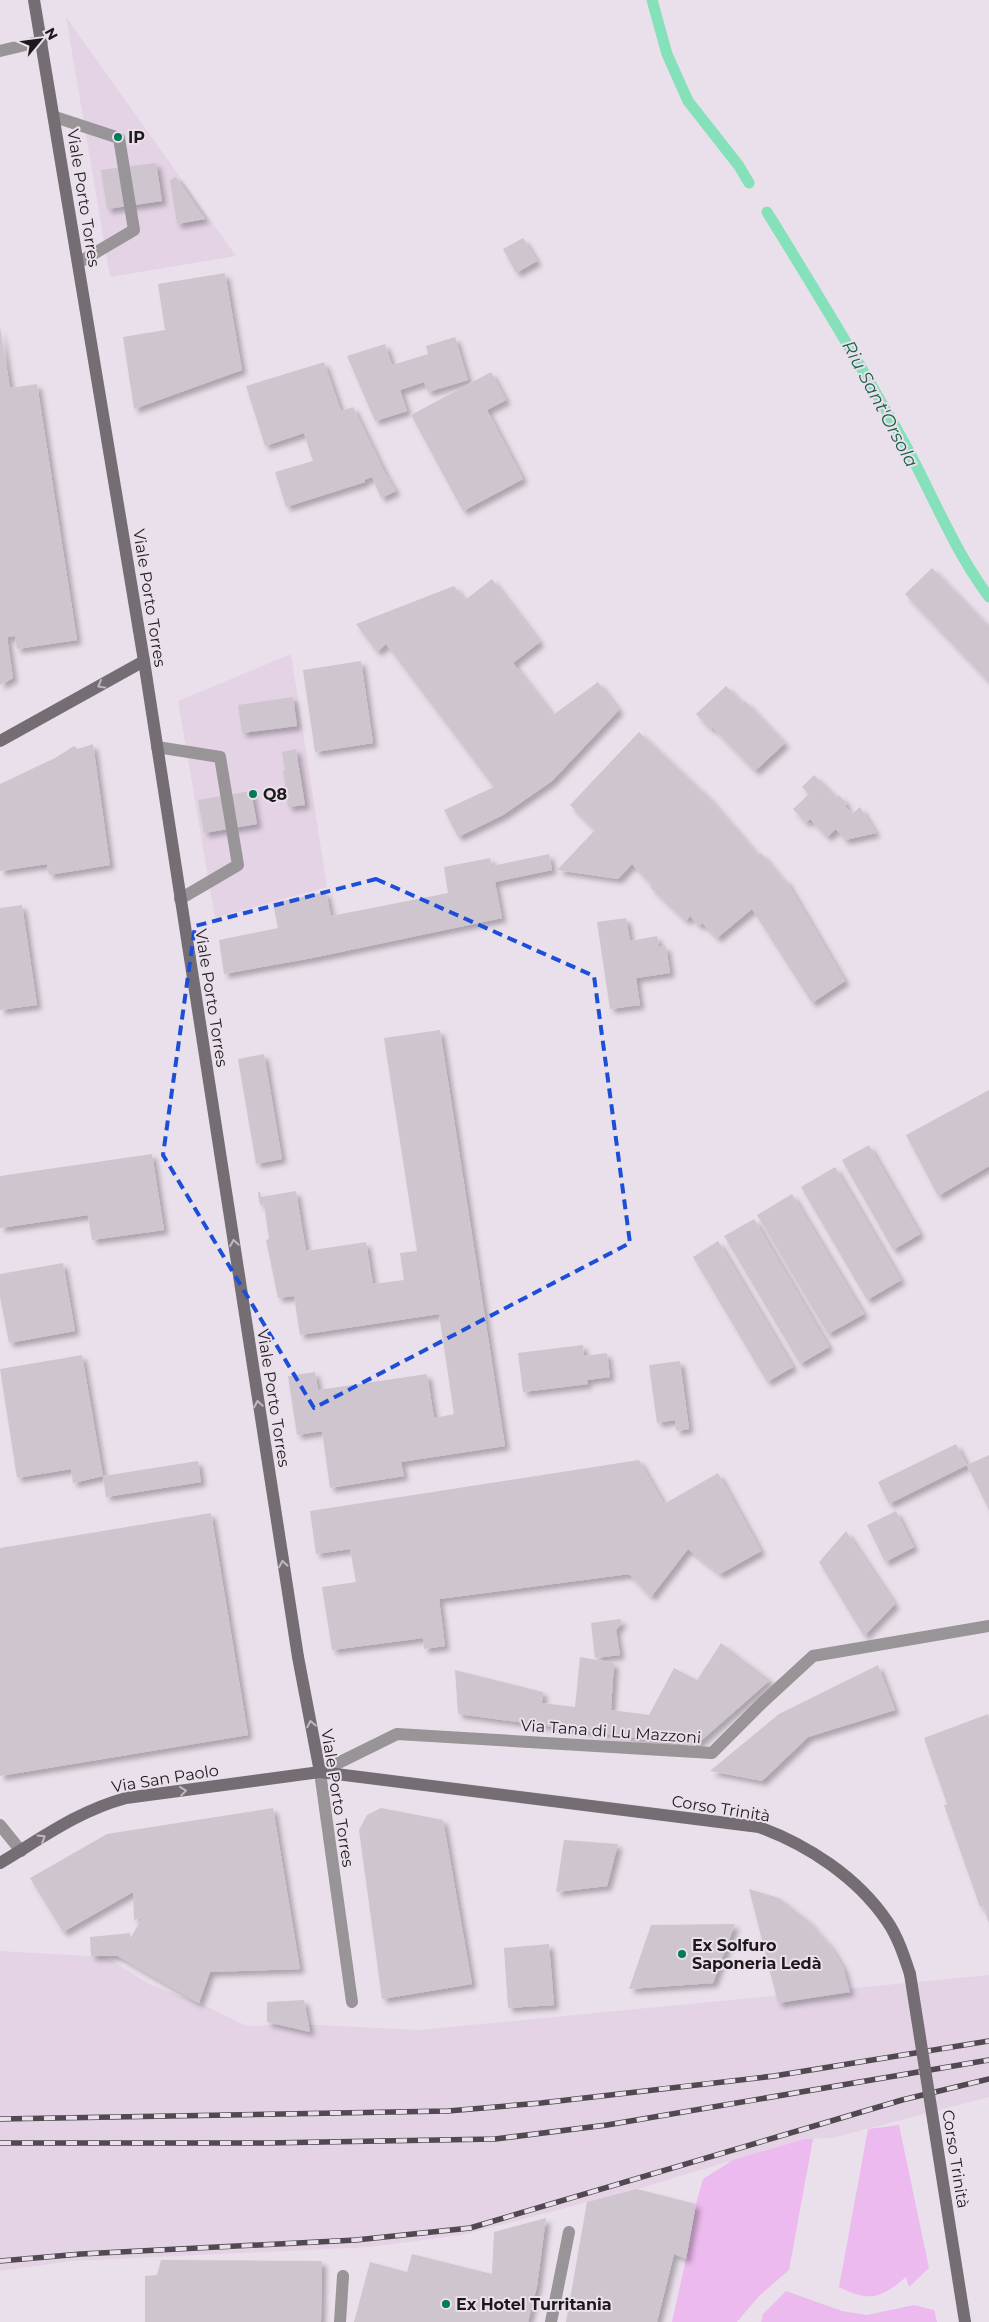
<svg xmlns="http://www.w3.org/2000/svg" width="989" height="2322" viewBox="0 0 989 2322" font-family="Montserrat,sans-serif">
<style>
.built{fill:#e3d3e4}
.green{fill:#ecbaee}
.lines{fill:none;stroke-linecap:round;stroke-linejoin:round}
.stream{stroke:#85e1ba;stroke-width:11}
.building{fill:#cfc5cf;filter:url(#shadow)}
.lane{stroke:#989498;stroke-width:12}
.street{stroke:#989498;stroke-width:12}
.secondary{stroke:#746d74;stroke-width:12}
.rail-casing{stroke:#504a50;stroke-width:5.5}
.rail{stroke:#eae0eb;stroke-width:4;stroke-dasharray:11;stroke-linecap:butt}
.secondary-bridge{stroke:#746d74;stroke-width:12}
.oneway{stroke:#c1b8c1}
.marked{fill:none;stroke:#1d4ed8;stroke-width:4;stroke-dasharray:10 6;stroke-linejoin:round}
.poi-dot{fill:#007a58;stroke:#eae0eb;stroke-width:2}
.labels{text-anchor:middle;stroke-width:4;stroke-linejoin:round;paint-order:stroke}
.poi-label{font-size:16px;font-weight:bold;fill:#1d191d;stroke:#eae0eb;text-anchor:start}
.street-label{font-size:16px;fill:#1d191d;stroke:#eae0eb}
.water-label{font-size:18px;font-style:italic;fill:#196047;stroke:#eae0eb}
</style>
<defs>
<filter id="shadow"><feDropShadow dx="4.5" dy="4.5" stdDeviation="2.5" flood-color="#0004"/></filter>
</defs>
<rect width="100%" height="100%" fill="#eae0eb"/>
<g class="built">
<path d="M66,17l170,239 -126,21z"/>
<path d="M291,654l36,233 -112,31 -37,-217z"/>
<path d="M0,1951l106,6 45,28 48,18 48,23 51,-2 121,6 570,-55v122l-157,41 -28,1 -167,50 -175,46 -92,12 -298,14 -72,10z"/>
</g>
<g class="green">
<path d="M899,2125l30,143 -20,19 -3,-10c-26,22 -36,25 -67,10l29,-158z"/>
<path d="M804,2139h9l-24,131 -30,26 -22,26h-65l14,-63 10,-55 7,-25 30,-19z"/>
<path d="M786,2291l56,20 25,4 47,-10 20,5 3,12h-176l2,-8z"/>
</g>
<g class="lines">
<g class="stream">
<path d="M652,0l15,54 21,47 51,65 10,17"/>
<path d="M767,212c47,76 94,153 138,232 28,52 49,106 84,153"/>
</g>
</g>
<g class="building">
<path d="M156,163l6,38 -55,8 -6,-39z"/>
<path d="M176,177l29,42 -28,5 -7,-44z"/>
<path d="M523,238l14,23 -21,12 -13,-24z"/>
<path d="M225,273l17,97 -108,39 -11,-72 42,-7 -7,-46z"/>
<path d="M0,327l10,61 27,-4 40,256 -60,9 -2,-13 -8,1 6,41 -13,7z"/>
<path d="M455,337l13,43 -40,12 -4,-10 -24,8 7,21 -32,10 -28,-65 38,-12 7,21 36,-11 -2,-8z"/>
<path d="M324,362l17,49 12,-4 32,66 11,18 -15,7 -9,-21 -8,3 1,2 -79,25 -11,-35 38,-11 -9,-28 -39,13 -19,-60z"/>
<path d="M491,372l15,28 -19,10 36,69 -60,32 -52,-96z"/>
<path d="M932,568l57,59v55l-84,-88z"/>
<path d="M492,579l48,63 -27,21 40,52 45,-33 21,28 -67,71 -49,34 -45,22 -14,-27 50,-23 -108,-143 -9,8 -21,-28 98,-38 11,14z"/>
<path d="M361,661l12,82 -58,9 -12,-82z"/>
<path d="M726,686l17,17 2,-2 40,42 -30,28 -43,-44 -1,2 -15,-15z"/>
<path d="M293,697l4,29 -55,7 -4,-28z"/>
<path d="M639,732l70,66 49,57 3,-2 22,27 2,-1 60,102 -33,22 -60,-94 -35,29 -15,-15 -3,3 -9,-10 -4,5 -36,-34 2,-2 -20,-21 -14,15 -61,-9 38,-40 -25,-25z"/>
<path d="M93,744l17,121 -61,10 -2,-11 -47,7v-87l55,-26 19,-12 4,3z"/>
<path d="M296,749l9,56 -17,2 -5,-37h2l-3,-18z"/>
<path d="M814,775l23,23 2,-3 8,9 -2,2 7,8 8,-7 16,26 -31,7 -9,-11 -9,8 -17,-18 -4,4 -13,-14 16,-15 -7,-7z"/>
<path d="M251,791l6,33 -53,9 -6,-33z"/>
<path d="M549,854l3,16 -57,12 7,36 -190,40 -88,16 -5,-34 59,-12 -5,-25 53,-11 5,24 117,-23 -4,-26 46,-9 2,8z"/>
<path d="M22,905l15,100 -37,5v-102z"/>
<path d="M626,918l4,23 27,-5 2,11 7,-1 4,27 -34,5 4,27 -30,4 -13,-87z"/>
<path d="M440,1030l65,416 -104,16 3,14 -74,12 -8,-57 -25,4 -9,-59 27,-4 3,18 109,-16 7,44 20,-4 -15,-100 -139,21 -6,-39 -16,2 -12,-58 3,-1 -5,-35 -4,1 -2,-13h2l1,5 35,-6 10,60 60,-9 7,42 31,-4 -4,-27 17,-2 -33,-213z"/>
<path d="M264,1054l18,105 -26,5 -18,-105z"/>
<path d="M989,1090v76l-51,30 -32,-61z"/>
<path d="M869,1145l51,89 -27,16 -51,-90z"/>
<path d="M152,1154l12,76 -72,10 -4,-25 -88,13v-52z"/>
<path d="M835,1167l66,113 -34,20 -66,-113z"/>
<path d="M792,1194l72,120 -36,20 -71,-119z"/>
<path d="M754,1219l75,128 -29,17 -76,-128z"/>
<path d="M718,1241l75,126 -26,15 -74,-125z"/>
<path d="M63,1263l12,68 -66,12 -9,-46v-23z"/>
<path d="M583,1345l1,11 23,-3 3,24 -23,3 1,4 -65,8 -5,-39z"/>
<path d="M82,1355l21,121 -30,7 -2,-14 -54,9 -17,-109z"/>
<path d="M680,1361l9,68 -13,2 -1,-11 -18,3 -8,-58z"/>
<path d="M956,1444l11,21 -78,39 -11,-22z"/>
<path d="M989,1455v55l-22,-45z"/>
<path d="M639,1460l25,44 54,-31 43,78 -41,23 -32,-25 -37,48 -22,-23 -190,25 6,47 -21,3 -1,-11 -91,12 -10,-63 34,-5 -6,-33 -34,5 -6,-43z"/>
<path d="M198,1461l3,21 -95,15 -3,-21z"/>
<path d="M896,1511l18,36 -29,15 -18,-37z"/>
<path d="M211,1513l37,222 -248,41v-228z"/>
<path d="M846,1531l49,73 -31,32 -45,-74z"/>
<path d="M620,1619l2,3 -6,8 4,25 -25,3 -4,-35z"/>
<path d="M721,1643l49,37 -75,66 -237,-32 -3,-44 88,22 -1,11 33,4 5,-50 34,6 -3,47 38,5 25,-47 23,12z"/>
<path d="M878,1665l17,45 -87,27 -46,44 -52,-10 69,-57z"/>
<path d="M988,1714l1,3v206l-6,-17 -3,1 -36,-102 3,-1 -23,-66z"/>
<path d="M273,1808l27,161 -90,3 -11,31 -81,-47h-27l-1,-19 40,-4v6l12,-21 -8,2 -1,-28 -70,40 -33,-54 77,-44z"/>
<path d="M381,1808l62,12 29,164 -90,15 -23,-169 8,-15z"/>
<path d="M564,1840l54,4 -11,42 -51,6z"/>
<path d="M749,1889l30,9 28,22 23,26 13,21 7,25 -72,11z"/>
<path d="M735,1924l-22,59 -84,6 22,-64z"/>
<path d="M549,1944l5,61 -46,3 -4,-60z"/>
<path d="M304,2000l6,32 -43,-10v-20z"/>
<path d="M637,2189l59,15 -10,55 -12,-5 -17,68h-91l21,-120z"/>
<path d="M546,2218l-9,68 -9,36h-174l16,-60 37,10 5,-18 80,20 2,-42z"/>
<path d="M161,2260l161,1 -1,61h-176v-46l12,-1z"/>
</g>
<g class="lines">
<g class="lane">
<path d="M0,51l42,-10"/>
<path d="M55,117l64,21 15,92 -56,33"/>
<path d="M157,747l63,10 18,108 -58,34"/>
<path d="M0,1825l21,26"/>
<path d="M340,2322l3,-46"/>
</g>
<g class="street">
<path d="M352,2002l-32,-230 77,-38 315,19 51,-51 50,-46 176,-30"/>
<path d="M551,2322l18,-90"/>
</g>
<g class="secondary">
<path d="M34,0l110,661 154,996 22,115"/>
<path d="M0,741l144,-80"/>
<path d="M0,1863c42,-25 78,-52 126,-65l194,-26 439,55c49,18 98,50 128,94 11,16 17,35 23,53"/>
</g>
<defs>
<g id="rail">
<path d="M0,2119l448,-8 93,-8 233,-27 215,-35"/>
<path d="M0,2143h266l229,-4 112,-14 382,-65"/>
<path d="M0,2261l81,-7 275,-14 114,-12 432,-128 87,-21"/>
</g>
</defs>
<use href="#rail" class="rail-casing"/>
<use href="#rail" class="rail"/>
<path class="secondary-bridge" d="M910,1974l55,348"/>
</g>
<defs><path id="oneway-chevron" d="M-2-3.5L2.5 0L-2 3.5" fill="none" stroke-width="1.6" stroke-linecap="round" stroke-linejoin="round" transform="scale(1.25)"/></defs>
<g class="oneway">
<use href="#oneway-chevron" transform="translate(101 685) rotate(151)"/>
<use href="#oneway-chevron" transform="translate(234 1243) rotate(-99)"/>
<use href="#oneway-chevron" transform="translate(258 1404) rotate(-99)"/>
<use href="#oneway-chevron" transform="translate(283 1564) rotate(-99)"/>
<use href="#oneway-chevron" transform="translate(311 1724) rotate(-101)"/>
<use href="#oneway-chevron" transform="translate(183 1791) rotate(-7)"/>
<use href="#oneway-chevron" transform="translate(42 1838) rotate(-32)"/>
</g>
<path class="marked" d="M376,879l218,97 36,267 -316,165 -151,-253 32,-229z"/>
<g class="poi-dot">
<circle cx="118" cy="137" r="5"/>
<circle cx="253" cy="794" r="5"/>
<circle cx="682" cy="1954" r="5"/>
<circle cx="446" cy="2304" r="5"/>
</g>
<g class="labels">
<g class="poi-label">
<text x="128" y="143">IP</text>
<text x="263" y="800">Q8</text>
<text x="692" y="1951">Ex Solfuro<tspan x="692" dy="18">Saponeria Ledà</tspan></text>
<text x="456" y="2310">Ex Hotel Turritania</text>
</g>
<g class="street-label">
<text transform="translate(84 198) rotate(81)" y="6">Viale Porto Torres</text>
<text transform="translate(150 598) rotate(81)" y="6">Viale Porto Torres</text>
<text transform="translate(212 998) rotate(81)" y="6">Viale Porto Torres</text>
<text transform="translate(274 1398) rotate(81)" y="6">Viale Porto Torres</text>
<text transform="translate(611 1731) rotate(4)" y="6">Via Tana di Lu Mazzoni</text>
<text transform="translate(165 1778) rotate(-9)" y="6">Via San Paolo</text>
<text transform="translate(338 1798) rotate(81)" y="6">Viale Porto Torres</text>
<text transform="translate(721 1808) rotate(9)" y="6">Corso Trinità</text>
<text transform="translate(956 2159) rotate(81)" y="6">Corso Trinità</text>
</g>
<g class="water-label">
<text transform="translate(880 404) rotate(62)" y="6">Riu Sant'Orsola</text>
</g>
</g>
<g transform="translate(40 40) rotate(61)" stroke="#eae0eb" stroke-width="4" paint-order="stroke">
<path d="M0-4L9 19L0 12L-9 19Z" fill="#1d191d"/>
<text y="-8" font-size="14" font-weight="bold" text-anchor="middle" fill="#1d191d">N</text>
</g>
</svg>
